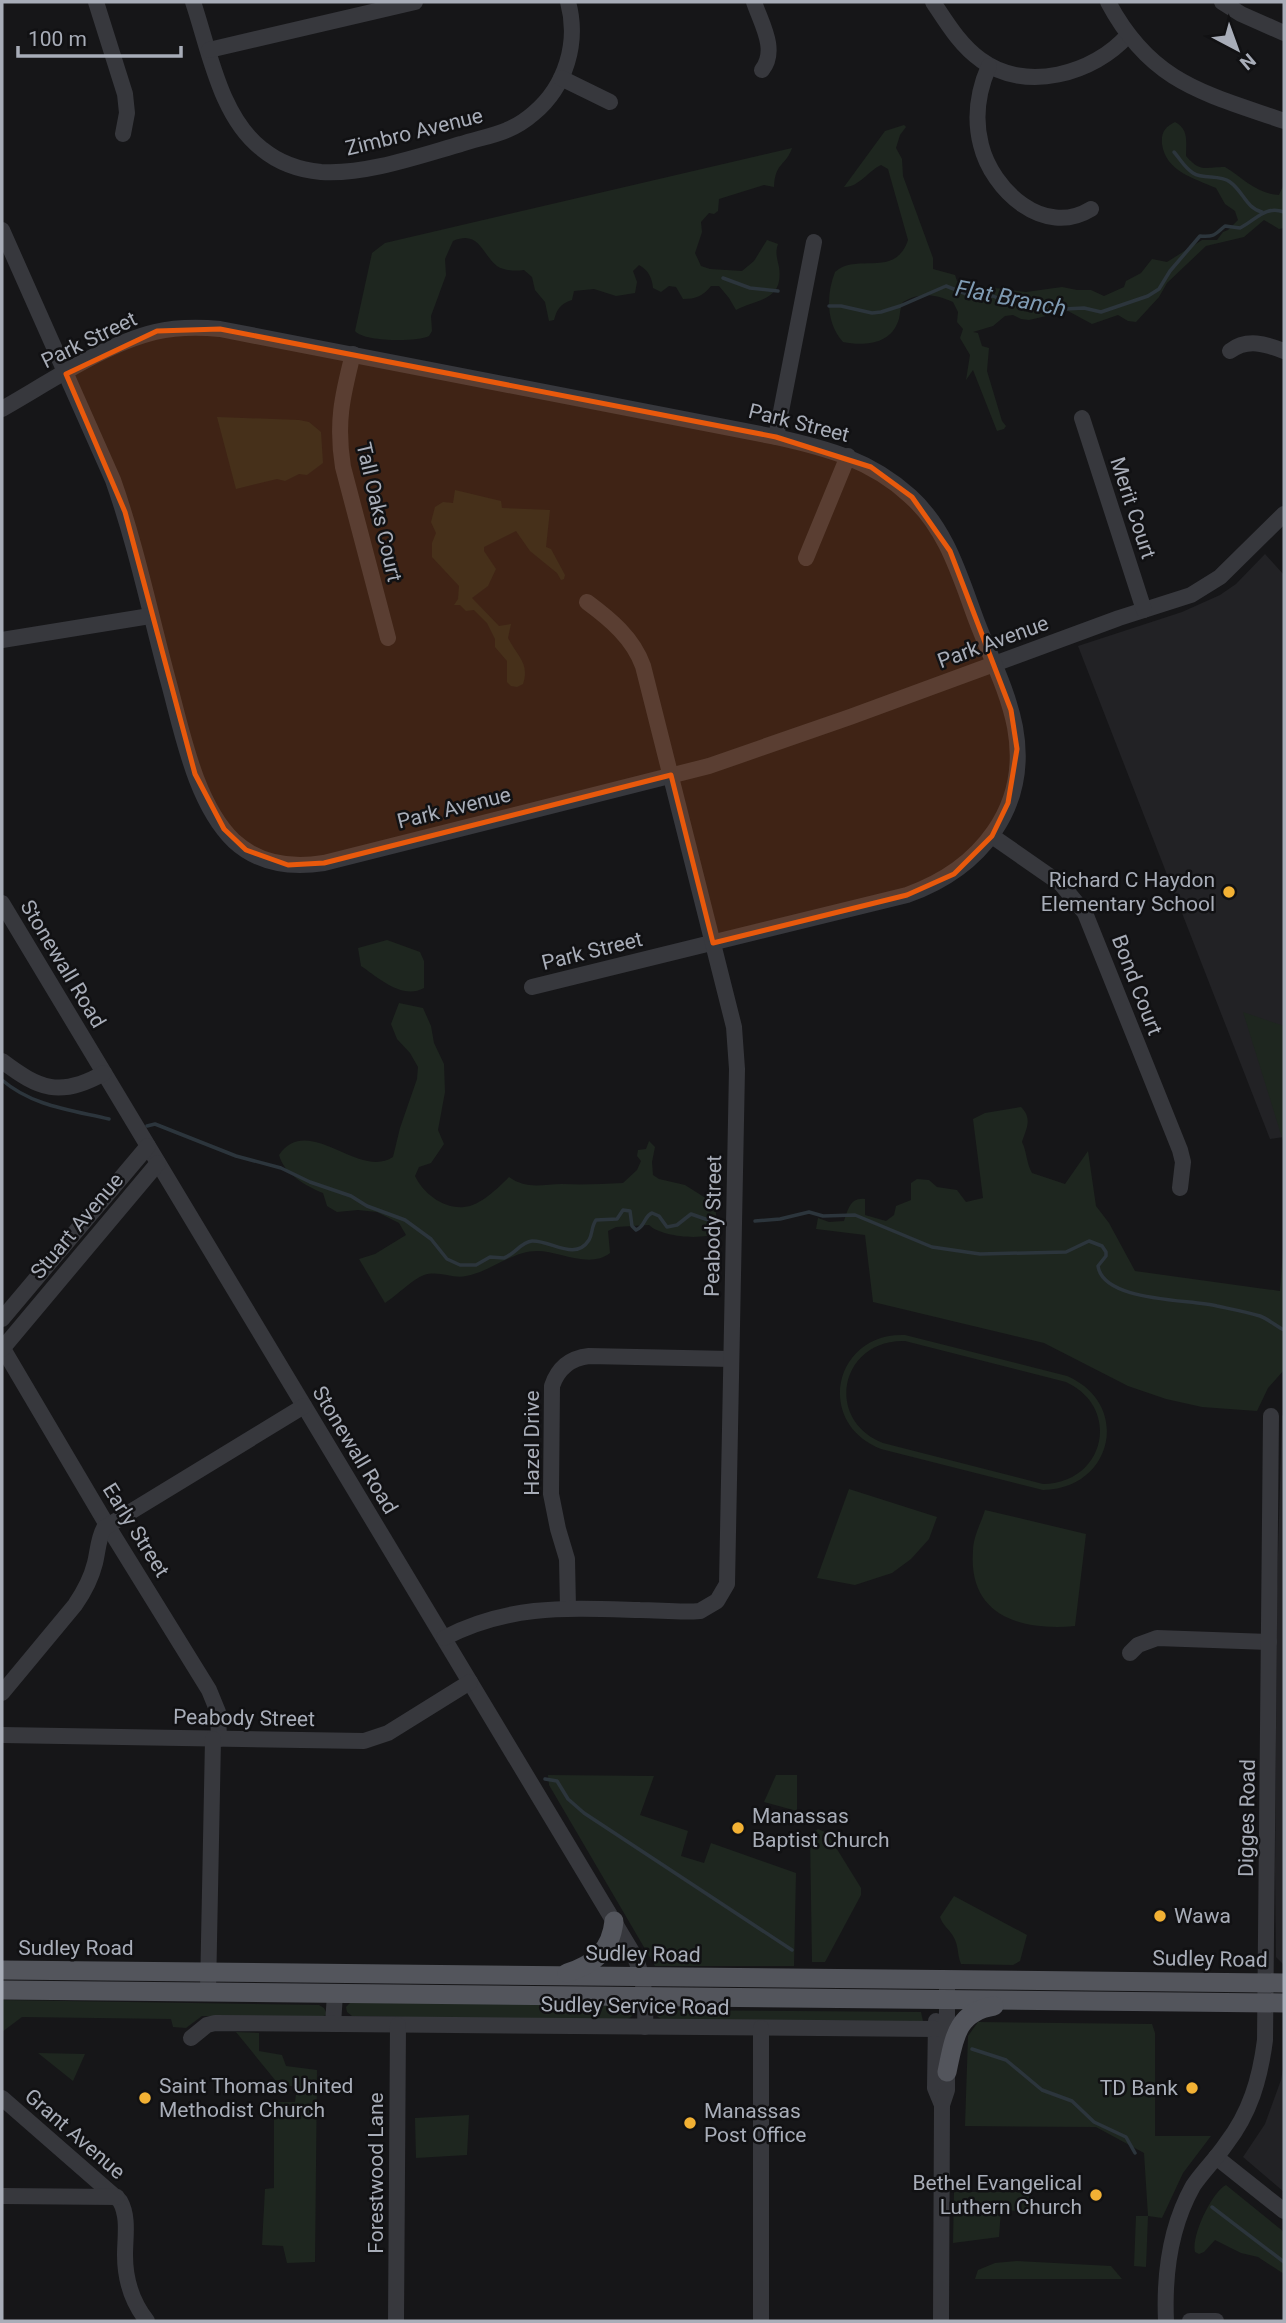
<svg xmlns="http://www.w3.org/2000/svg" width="1286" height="2323" viewBox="0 0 1286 2323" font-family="Roboto,sans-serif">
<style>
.built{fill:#222225}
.green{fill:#1e261f;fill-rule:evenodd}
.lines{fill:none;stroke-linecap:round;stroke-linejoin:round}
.stream{stroke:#2c353c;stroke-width:3.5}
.minor{stroke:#37383d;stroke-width:16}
.major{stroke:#53555c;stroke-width:19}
.marked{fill:#e8590c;fill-opacity:0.2;stroke:#e8590c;stroke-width:5;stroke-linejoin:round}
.poi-dot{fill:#f2b134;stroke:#111113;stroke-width:2.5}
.labels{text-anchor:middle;stroke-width:5;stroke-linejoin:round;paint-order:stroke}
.street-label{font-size:21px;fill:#a8adb8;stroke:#111113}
.poi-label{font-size:21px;fill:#a8adb8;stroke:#111113;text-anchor:start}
.water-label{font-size:23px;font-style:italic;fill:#7f9bb3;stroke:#111113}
</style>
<rect width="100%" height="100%" fill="#161618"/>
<g class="built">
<path d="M1265,554l19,21v562l-14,2 -192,-493 104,-34 38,-17 16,-11z"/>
<path d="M1284,1414v551l-8,-8 -1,-86 2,-282 5,-173z"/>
<path d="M1284,2063v129l-41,-35 22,-33 16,-44z"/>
</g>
<g class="green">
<path d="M1175,122c14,7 11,20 11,34 15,17 18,11 39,11 18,11 32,27 54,28l5,-11v44l-5,1 -15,-9 -20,17 -38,9 -39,37 -8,14 -23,25 -8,-1 -10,-6 -26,9 -24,-13 -39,9 -8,-1 -8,-4 -8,1 -12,10 -20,6 5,1 4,13 7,2 -2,23 15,50 4,5 -2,3 -7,2 -24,-61 -7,10 4,-25 -10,-17 3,-9 -6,-7 1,-10 -5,-10c-18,-8 -33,-10 -50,0 -4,7 -2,15 -6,22 -9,21 -35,22 -54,18 -17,-19 -17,-47 -8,-70 22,-20 60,7 73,-32l-20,-71 -7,-4c-13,6 -23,23 -37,22l41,-56 19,-6 2,2 -6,8 -4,13 6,11 1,17 30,82v11l22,6 2,6 7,3 62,8 36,-5 15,3h14l13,6 20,-9 2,-6 15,-8 11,-14 15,3 35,-22h15l6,-8 5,-2 10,-10 -3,-9 -10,-7 -9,-16c-22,-10 -50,-16 -54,-44 -1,-12 3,-17 13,-22z"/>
<path d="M792,148c-6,18 -17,14 -18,39l-10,-2 -45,14 -1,12 -4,3 -5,-1 -8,9 1,10 -7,21 6,13 9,3 32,2 12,-10 13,-21 11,4c-3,9 -1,14 1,23 5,34 -22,32 -43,43l-7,-12 -10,-12h-8c-8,10 -15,13 -28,13l-7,-12 -7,-1 -8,6 -8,-4c-1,-11 -5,-18 -14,-23l-6,6 4,11 -2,11 -19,3 -22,-7 -20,2 -2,9c-12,4 -15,9 -18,20l-5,1 -4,-19 -10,-12 -3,-13 -8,-7c-8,1 -20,1 -27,-4 -16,-13 -18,-36 -44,-25l-8,18 1,16 -15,41 1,15 -3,5c-12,6 -65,6 -74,-5l17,-78 13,-10z"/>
<path d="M217,417l82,3 10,2 12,10 2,31 -16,12 -8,-1 -14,7 -8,-2 -41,10z"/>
<path d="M455,490l46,11 1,7 48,2 -4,37 5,2 14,26 -1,4 -3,1 -4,-7 -27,-22 -14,-20 -32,16v4l12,18 -8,17 -16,12 27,28 12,-2 -3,14c9,18 22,25 15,46l-6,3 -6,-1 -4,-4v-21l-12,-14v-8l-8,-16 -13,-13 -8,1 -6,-6h-6l4,-6 1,-13 -27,-29v-14l4,-10 -5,-11 4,-15 8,-5 10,1z"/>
<path d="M387,940l33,12 4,9v27c-22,12 -45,-10 -63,-22l-3,-18z"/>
<path d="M399,1003l24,5 8,18 3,17 10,21 1,28 -7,38 6,14 -13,19 -12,4 -4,9c8,17 28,33 49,31 16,-1 34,-19 45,-30 18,13 34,7 53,7 21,1 40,0 61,-1l14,-13 4,-9 -4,-5 1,-6 8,-1 3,-8 6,6 -3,15 1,13 6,4 26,6 30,19 3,28c-14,9 -57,5 -69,-7l-33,2 -8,4 2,22c-20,16 -51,-2 -73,-2 -25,0 -47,21 -71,25 -14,3 -27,-6 -42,-1 -11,4 -28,21 -39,28l-26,-44 16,-5 31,-19 -7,-12 -22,-11 -19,-2 -21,2 -10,-6 -4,-13c-17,-7 -39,-19 -44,-38 29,-43 80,25 114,2l7,-29 17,-49 1,-12 -8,-14 -13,-14 -6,-15z"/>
<path d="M1243,1012l41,14v118z"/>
<path d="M1021,1107c12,12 5,22 1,35 5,10 4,20 10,31l33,11 23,-33 8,55 13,17 26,48 145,20 4,-54v133l-16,18 -11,23 -55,-4 -36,-8 -38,-13 -84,-43 -171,-41 -8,-67 -49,-6 2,-11 11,4 15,-1c4,-11 6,-24 21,-22v16l21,6 8,-6 2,-9 15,-6v-17l6,-4 12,1 8,7 20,3 9,12 17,-4 -10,-79 12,-6z"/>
<path d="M905,1335l162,41c65,28 46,113 -24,114l-162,-41c-67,-26 -47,-117 24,-114zM905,1341l161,41c56,26 39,101 -23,102l-160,-41c-60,-24 -42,-104 22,-102z"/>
<path d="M849,1489l88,28 -8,22 -18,20 -19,14 -37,12 -38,-7z"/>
<path d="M985,1510l101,24 -11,92c-54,5 -107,-10 -102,-75 0,-14 8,-28 12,-41z"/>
<path d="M548,1775l106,1 -14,39 48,16 -7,25 23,7 7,-20 85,30 -2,93h-139l-106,-181z"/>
<path d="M776,1775h21v36l-33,-9z"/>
<path d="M818,1829l9,4 34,55v7l-36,67h-13l-2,-127z"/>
<path d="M954,1896l73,39 -7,26 -7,4 -52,-1c-4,-9 -2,-19 -8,-28 -4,-7 -10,-10 -13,-19z"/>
<path d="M2,2000l317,5 5,3 3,6 -8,5 -117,-3 -16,12 -13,-1 -2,-8 -149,-2 -20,15z"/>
<path d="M352,2001l277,5 5,5c-1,7 -6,8 -13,10l-269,-5 -5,-4 -1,-5z"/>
<path d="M660,2010l261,2 2,9 -261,-1 -5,-4z"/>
<path d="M978,2022l174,2 3,9v103h56l-28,37 -21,45 -14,-2 -2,51 -12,-1 2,-50h12l-4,-63 -48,-26 -131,-1 3,-90z"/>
<path d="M236,2032l23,1v18l23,4 4,11 31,4 -2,192 -28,1 -4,-17 -21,-1 3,-56 9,-1v-75l3,-11h18l2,-15 -14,-2v-5h-8z"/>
<path d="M38,2053l47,1 -12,27z"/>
<path d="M469,2115l-2,40 -51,3 -1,-40z"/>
<path d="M1226,2185l58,47v42l-26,-17 -17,-4 -26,-13 -11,12 -5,2 -4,-2c-4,-16 17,-60 31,-67z"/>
<path d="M954,2192h66c10,3 16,9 17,20l-36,-2 -2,27 -46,6z"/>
<path d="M1017,2261l94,5 11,13h-147l3,-9 17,-7z"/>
</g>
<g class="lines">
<g class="stream">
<path d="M1174,152c7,8 10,15 19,21 11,7 26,1 37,9 13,9 16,26 32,30"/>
<path d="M723,278l27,10 28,3"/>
<path d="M829,306h12l31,7 9,-1 19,-6 46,-20 23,9 24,1 14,6 25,-2 12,10 40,-2 17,4 47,-16 11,-7 11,-18 30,-35c15,1 14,-1 25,-10l15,2c16,-8 25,-23 44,-16"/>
<path d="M2,1080c30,26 69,30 107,39"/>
<path d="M147,1126l8,-2 81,32 45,12 29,14 41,14 16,10 38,14 26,19 16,20 13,6h16l14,-8 14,1c11,-4 17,-16 28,-17 19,-1 43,21 57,-1 4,-7 2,-13 7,-20l21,-1 6,-9 7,1 2,15 4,4c9,-3 8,-14 16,-17l7,3 8,11 10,-2 14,-11 23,8"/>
<path d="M755,1221l25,-2 29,-7 14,4 32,-1 77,32 48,7 86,-2 23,-11 13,5 4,6v4l-8,10c5,36 91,33 119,40 14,3 30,6 43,10 8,3 16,10 24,14"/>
<path d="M545,1779l12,2 11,18 16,14 208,137"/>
<path d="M972,2049l34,11 36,30 30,11 22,21 32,15 9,16"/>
<path d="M1212,2207l72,55"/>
</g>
<g class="minor">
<path d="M96,2l29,92 2,19 -4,21"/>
<path d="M193,2c16,47 27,115 69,147 17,14 38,21 59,23 44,3 98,-16 140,-28 15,-5 32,-8 46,-14 10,-4 19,-10 27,-17 32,-27 45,-71 34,-111"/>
<path d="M754,2c7,21 24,48 8,68"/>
<path d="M933,2c14,21 27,43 48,58 44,33 113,14 147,-25"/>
<path d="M1108,2c43,81 96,91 176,119"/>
<path d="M1222,2l19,12 43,19"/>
<path d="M209,50l206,-48"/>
<path d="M989,66c-11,25 -15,52 -8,79 11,45 63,93 110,64"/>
<path d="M561,78l49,24"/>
<path d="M2,230l111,250c23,65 37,133 55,200 14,51 27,123 66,161 25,23 58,27 90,22l385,-97 141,-49 269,-99 72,-23 29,-18 64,-63"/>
<path d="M1230,351c17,-13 36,-7 54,0"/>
<path d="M353,354c-11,43 -17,69 -10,113l45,171"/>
<path d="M2,409c46,-26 103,-65 153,-77 22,-5 43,-5 65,-3l556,108c50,11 95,23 134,59 37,33 50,81 67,126 13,34 31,69 38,105 15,81 -35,142 -108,168l-375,92"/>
<path d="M1082,418l62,192"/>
<path d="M776,437l38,-195"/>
<path d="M806,558l42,-102"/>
<path d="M2,640l148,-24"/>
<path d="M992,836l69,48 24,29 95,237 3,12 -3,26"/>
<path d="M2,903l632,1052c11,25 12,46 11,72"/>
<path d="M2,1061c37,28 58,37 102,12"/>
<path d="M2,1319l146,-173"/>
<path d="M2,1347l105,178 102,165 9,22 1,27"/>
<path d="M2,1349l156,-186"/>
<path d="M568,1608l-1,-49 -9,-30 -7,-35 1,-108c6,-18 19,-28 37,-30l142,3"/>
<path d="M444,1638c65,-34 125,-30 196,-28 19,0 41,3 60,1l17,-10 10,-17 10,-515 -3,-42 -91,-361c-10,-28 -33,-47 -56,-64"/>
<path d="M1130,1653l8,-8 19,-7 112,4"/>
<path d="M2,1693l73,-88c9,-13 16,-26 20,-42 3,-12 3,-24 9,-35l200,-122"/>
<path d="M2,1735l362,6 24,-8 82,-51"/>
<path d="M208,1992l5,-253"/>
<path d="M936,2021l-1,67 7,17"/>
<path d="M333,2024l2,-30"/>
<path d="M191,2038l16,-13 8,-2 721,6"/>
<path d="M2,2098l118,103c9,16 5,36 5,54 0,24 7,47 22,66"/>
<path d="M1216,2157l68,54"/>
<path d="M2,2196l115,1"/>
<path d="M396,2321l2,-296"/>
<path d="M761,2321v-293"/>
<path d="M941,2321l1,-216 5,-15v-110"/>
<path d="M1166,2321c-2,-45 4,-94 27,-135 10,-15 23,-27 33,-42 24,-31 34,-65 39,-104l6,-624"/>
<path d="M1190,2321h26"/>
</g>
<g class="major">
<path d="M2,1970l1282,13"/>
<path d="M567,1973c28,-9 44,-23 47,-52"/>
<path d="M2,1990l1282,13"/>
<path d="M947,2072c7,-33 9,-60 47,-66"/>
</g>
</g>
<path class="marked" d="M220,329l556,108 95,30 41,30 38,54 61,159 6,39 -9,54 -16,33 -38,38 -47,21 -194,48 -42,-168 -347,88 -36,2 -42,-15 -22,-21 -29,-55 -70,-262 -59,-138 91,-43z"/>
<g class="poi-dot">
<circle cx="1229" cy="892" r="7"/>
<circle cx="738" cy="1828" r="7"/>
<circle cx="1160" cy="1916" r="7"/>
<circle cx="1192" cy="2088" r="7"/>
<circle cx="145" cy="2098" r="7"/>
<circle cx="690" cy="2123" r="7"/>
<circle cx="1096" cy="2195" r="7"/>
</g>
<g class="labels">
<g class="street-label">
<text transform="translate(414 132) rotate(-14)" y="7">Zimbro Avenue</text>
<text transform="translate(89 340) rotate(-26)" y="7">Park Street</text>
<text transform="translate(799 423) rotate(14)" y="7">Park Street</text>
<text transform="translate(1133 508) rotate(72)" y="7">Merit Court</text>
<text transform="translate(379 512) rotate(77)" y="7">Tall Oaks Court</text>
<text transform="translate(993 642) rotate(-20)" y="7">Park Avenue</text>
<text transform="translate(454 808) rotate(-14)" y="7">Park Avenue</text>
<text transform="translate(592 951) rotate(-14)" y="7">Park Street</text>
<text transform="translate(63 964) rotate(59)" y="7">Stonewall Road</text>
<text transform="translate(1137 985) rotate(69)" y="7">Bond Court</text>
<text transform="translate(77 1226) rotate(-50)" y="7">Stuart Avenue</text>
<text transform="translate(713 1226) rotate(-89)" y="7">Peabody Street</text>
<text transform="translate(532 1443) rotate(-90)" y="7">Hazel Drive</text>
<text transform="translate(355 1450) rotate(59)" y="7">Stonewall Road</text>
<text transform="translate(136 1530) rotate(58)" y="7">Early Street</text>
<text transform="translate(244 1718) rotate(1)" y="7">Peabody Street</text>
<text transform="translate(1247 1818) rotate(-89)" y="7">Digges Road</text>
<text x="76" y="1955">Sudley Road</text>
<text transform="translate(643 1954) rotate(1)" y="7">Sudley Road</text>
<text transform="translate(1210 1959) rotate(1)" y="7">Sudley Road</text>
<text transform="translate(635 2006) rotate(1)" y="7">Sudley Service Road</text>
<text transform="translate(75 2134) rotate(41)" y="7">Grant Avenue</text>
<text transform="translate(376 2173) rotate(-90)" y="7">Forestwood Lane</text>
</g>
<g class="poi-label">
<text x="1215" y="887" text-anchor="end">Richard C Haydon<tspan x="1215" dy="24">Elementary School</tspan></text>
<text x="752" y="1823">Manassas<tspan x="752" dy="24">Baptist Church</tspan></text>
<text x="1174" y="1923">Wawa</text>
<text x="159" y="2093">Saint Thomas United<tspan x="159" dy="24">Methodist Church</tspan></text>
<text x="1178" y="2095" text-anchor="end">TD Bank</text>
<text x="704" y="2118">Manassas<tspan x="704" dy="24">Post Office</tspan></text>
<text x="1082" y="2190" text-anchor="end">Bethel Evangelical<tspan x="1082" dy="24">Luthern Church</tspan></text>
</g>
<g class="water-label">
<text transform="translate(1011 298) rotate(11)" y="8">Flat Branch</text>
</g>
</g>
<rect width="1286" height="2323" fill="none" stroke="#a8adb8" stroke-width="7"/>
<g transform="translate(1237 49) rotate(139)" stroke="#111113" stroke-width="5" paint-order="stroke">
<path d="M0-5L12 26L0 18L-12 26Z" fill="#a8adb8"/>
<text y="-10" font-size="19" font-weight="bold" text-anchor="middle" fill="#a8adb8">N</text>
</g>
<path d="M18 46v10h163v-10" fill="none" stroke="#a8adb8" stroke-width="3.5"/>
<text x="28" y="46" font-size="21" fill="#a8adb8" stroke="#111113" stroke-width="5" paint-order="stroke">100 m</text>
</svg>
